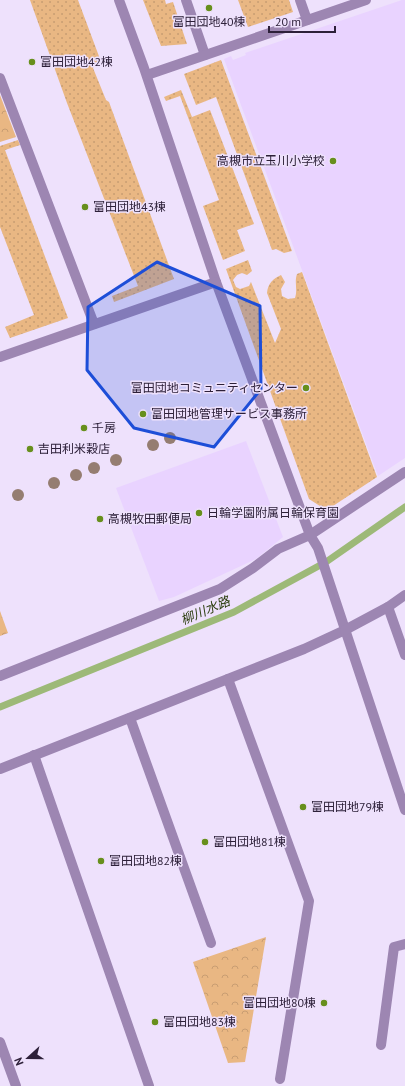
<svg xmlns="http://www.w3.org/2000/svg" width="405" height="1086" viewBox="0 0 405 1086" font-family="'PT Sans','Noto Sans JP',sans-serif">
<style>
.built{fill:#e9d3ff}
.grass{fill:url(#grass-dots)}
.park{fill:url(#park-crowns)}
.lines{fill:none;stroke-linecap:round;stroke-linejoin:round}
.stream{stroke:#9db978;stroke-width:7}
.lane{stroke:#9d86b2;stroke-width:10}
.street{stroke:#9d86b2;stroke-width:10}
.tree{fill:#957d71}
.marked{fill:#1d4ed8;fill-opacity:0.2;stroke:#1d4ed8;stroke-width:3;stroke-linejoin:round}
.poi-dot{fill:#678f1c;stroke:#eee1fc;stroke-width:1.5}
.labels{text-anchor:middle;stroke-width:3;stroke-linejoin:round;paint-order:stroke}
.poi-label{font-size:12px;fill:#2d2039;stroke:#eee1fc;text-anchor:start}
.water-label{font-size:13px;font-style:italic;fill:#2c3e0f;stroke:#eee1fc}
</style>
<defs>
<pattern id="grass-dots" width="8" height="8" patternUnits="userSpaceOnUse"><rect width="8" height="8" fill="#e9b783"/><path d="M2 2h.1M6 6h.1" fill="none" stroke="#c89d72" stroke-width="1.8" stroke-linecap="round"/></pattern>
<pattern id="park-crowns" width="20" height="18" patternUnits="userSpaceOnUse"><rect width="20" height="18" fill="#e9b783"/><path d="M2 6a3 3 0 1 1 6 0M12 15a3 3 0 1 1 6 0" fill="none" stroke="#c89d72"/></pattern>
</defs>
<rect width="100%" height="100%" fill="#eee1fc"/>
<g class="built">
<path d="M402,0h3v458l-27,18 -154,-417 7,-3 2,4 13,-5 -1,-2z"/>
<path d="M246,441l37,96 -27,22 -82,38 -15,4 -43,-113z"/>
</g>
<g class="grass">
<path d="M30,0h48l22,59 -7,9 13,32 3,2 65,177 -60,23 -2,-6 26,-10 -71,-183z"/>
<path d="M143,0h22l1,4 7,-2 14,42 -26,2z"/>
<path d="M238,0h51l4,12 -45,15z"/>
<path d="M221,60l71,191 -8,2 -8,-4 -4,1 -56,-153 -20,8 -12,-31z"/>
<path d="M181,90l11,27 18,-7 44,114 -17,6 8,21 -22,9 -20,-54 16,-6 -39,-104 -14,5 -2,-4z"/>
<path d="M18,140l2,5 -15,5 63,168 -58,20 -5,-11 29,-12 -34,-88v-81z"/>
<path d="M248,260l4,11 -5,4 -5,-2 -5,2 -4,5 3,7 4,2 9,-3 2,-4 24,61 6,-14 -14,-36c1,-10 6,-14 14,-18l4,7 -4,7 1,7 6,3 7,-1c3,-9 -1,-15 2,-24l5,-2 75,205 -44,29 -10,2 -14,-9 -83,-230z"/>
</g>
<g class="park">
<path d="M0,95l16,42 -16,5z"/>
<path d="M0,611l8,22 -8,3z"/>
<path d="M266,937l-21,125 -17,1 -35,-101z"/>
</g>
<g class="lines">
<path class="stream" d="M0,707l234,-95 92,-50 79,-55"/>
<path class="lane" d="M0,769l304,-120 41,-19"/>
<g class="street">
<path d="M119,0l25,68 72,214 94,253 8,13 87,262"/>
<path d="M186,0l19,55"/>
<path d="M300,0l7,20"/>
<path d="M147,75l219,-75"/>
<path d="M0,78l94,246"/>
<path d="M0,357l216,-75"/>
<path d="M388,607l17,48"/>
<path d="M345,630l43,-23 17,-12"/>
<path d="M0,676l220,-87 33,-21 25,-19 32,-14 95,-63"/>
<path d="M228,679l81,222 -29,178"/>
<path d="M130,718l81,225"/>
<path d="M34,755l115,331"/>
<path d="M0,1042l16,44"/>
<path d="M381,1045l13,-98 11,-3"/>
</g>
</g>
<g class="tree">
<circle cx="170" cy="438" r="6"/>
<circle cx="153" cy="445" r="6"/>
<circle cx="116" cy="460" r="6"/>
<circle cx="94" cy="468" r="6"/>
<circle cx="76" cy="475" r="6"/>
<circle cx="54" cy="483" r="6"/>
<circle cx="18" cy="495" r="6"/>
</g>
<path class="marked" d="M157,262l103,44 1,83 -47,58 -80,-19 -47,-58 1,-63z"/>
<g class="poi-dot">
<circle cx="209" cy="8" r="4"/>
<circle cx="32" cy="62" r="4"/>
<circle cx="333" cy="161" r="4"/>
<circle cx="85" cy="207" r="4"/>
<circle cx="306" cy="388" r="4"/>
<circle cx="143" cy="414" r="4"/>
<circle cx="84" cy="428" r="4"/>
<circle cx="30" cy="449" r="4"/>
<circle cx="199" cy="513" r="4"/>
<circle cx="100" cy="519" r="4"/>
<circle cx="303" cy="807" r="4"/>
<circle cx="205" cy="842" r="4"/>
<circle cx="101" cy="861" r="4"/>
<circle cx="324" cy="1003" r="4"/>
<circle cx="155" cy="1022" r="4"/>
</g>
<g class="labels">
<g class="poi-label">
<text x="209" y="26" text-anchor="middle">富田団地40棟</text>
<text x="40" y="66">富田団地42棟</text>
<text x="325" y="165" text-anchor="end">高槻市立玉川小学校</text>
<text x="93" y="211">富田団地43棟</text>
<text x="298" y="392" text-anchor="end">富田団地コミュニティセンター</text>
<text x="151" y="418">富田団地管理サービス事務所</text>
<text x="92" y="432">千房</text>
<text x="38" y="453">吉田利米穀店</text>
<text x="207" y="517">日輪学園附属日輪保育園</text>
<text x="108" y="523">高槻牧田郵便局</text>
<text x="311" y="811">富田団地79棟</text>
<text x="213" y="846">富田団地81棟</text>
<text x="109" y="865">富田団地82棟</text>
<text x="316" y="1007" text-anchor="end">富田団地80棟</text>
<text x="163" y="1026">富田団地83棟</text>
</g>
<g class="water-label">
<text transform="translate(205 610) rotate(-23)" y="5">柳川水路</text>
</g>
</g>
<g transform="translate(28 1058) rotate(249)" stroke="#eee1fc" stroke-width="3" paint-order="stroke">
<path d="M0-3L7 15L0 10L-7 15Z" fill="#2d2039"/>
<text y="-6" font-size="11" font-weight="bold" text-anchor="middle" fill="#2d2039">N</text>
</g>
<path d="M269 26v6h66v-6" fill="none" stroke="#2d2039" stroke-width="2"/>
<text x="275" y="26" font-size="12" fill="#2d2039" stroke="#eee1fc" stroke-width="3" paint-order="stroke">20 m</text>
</svg>
